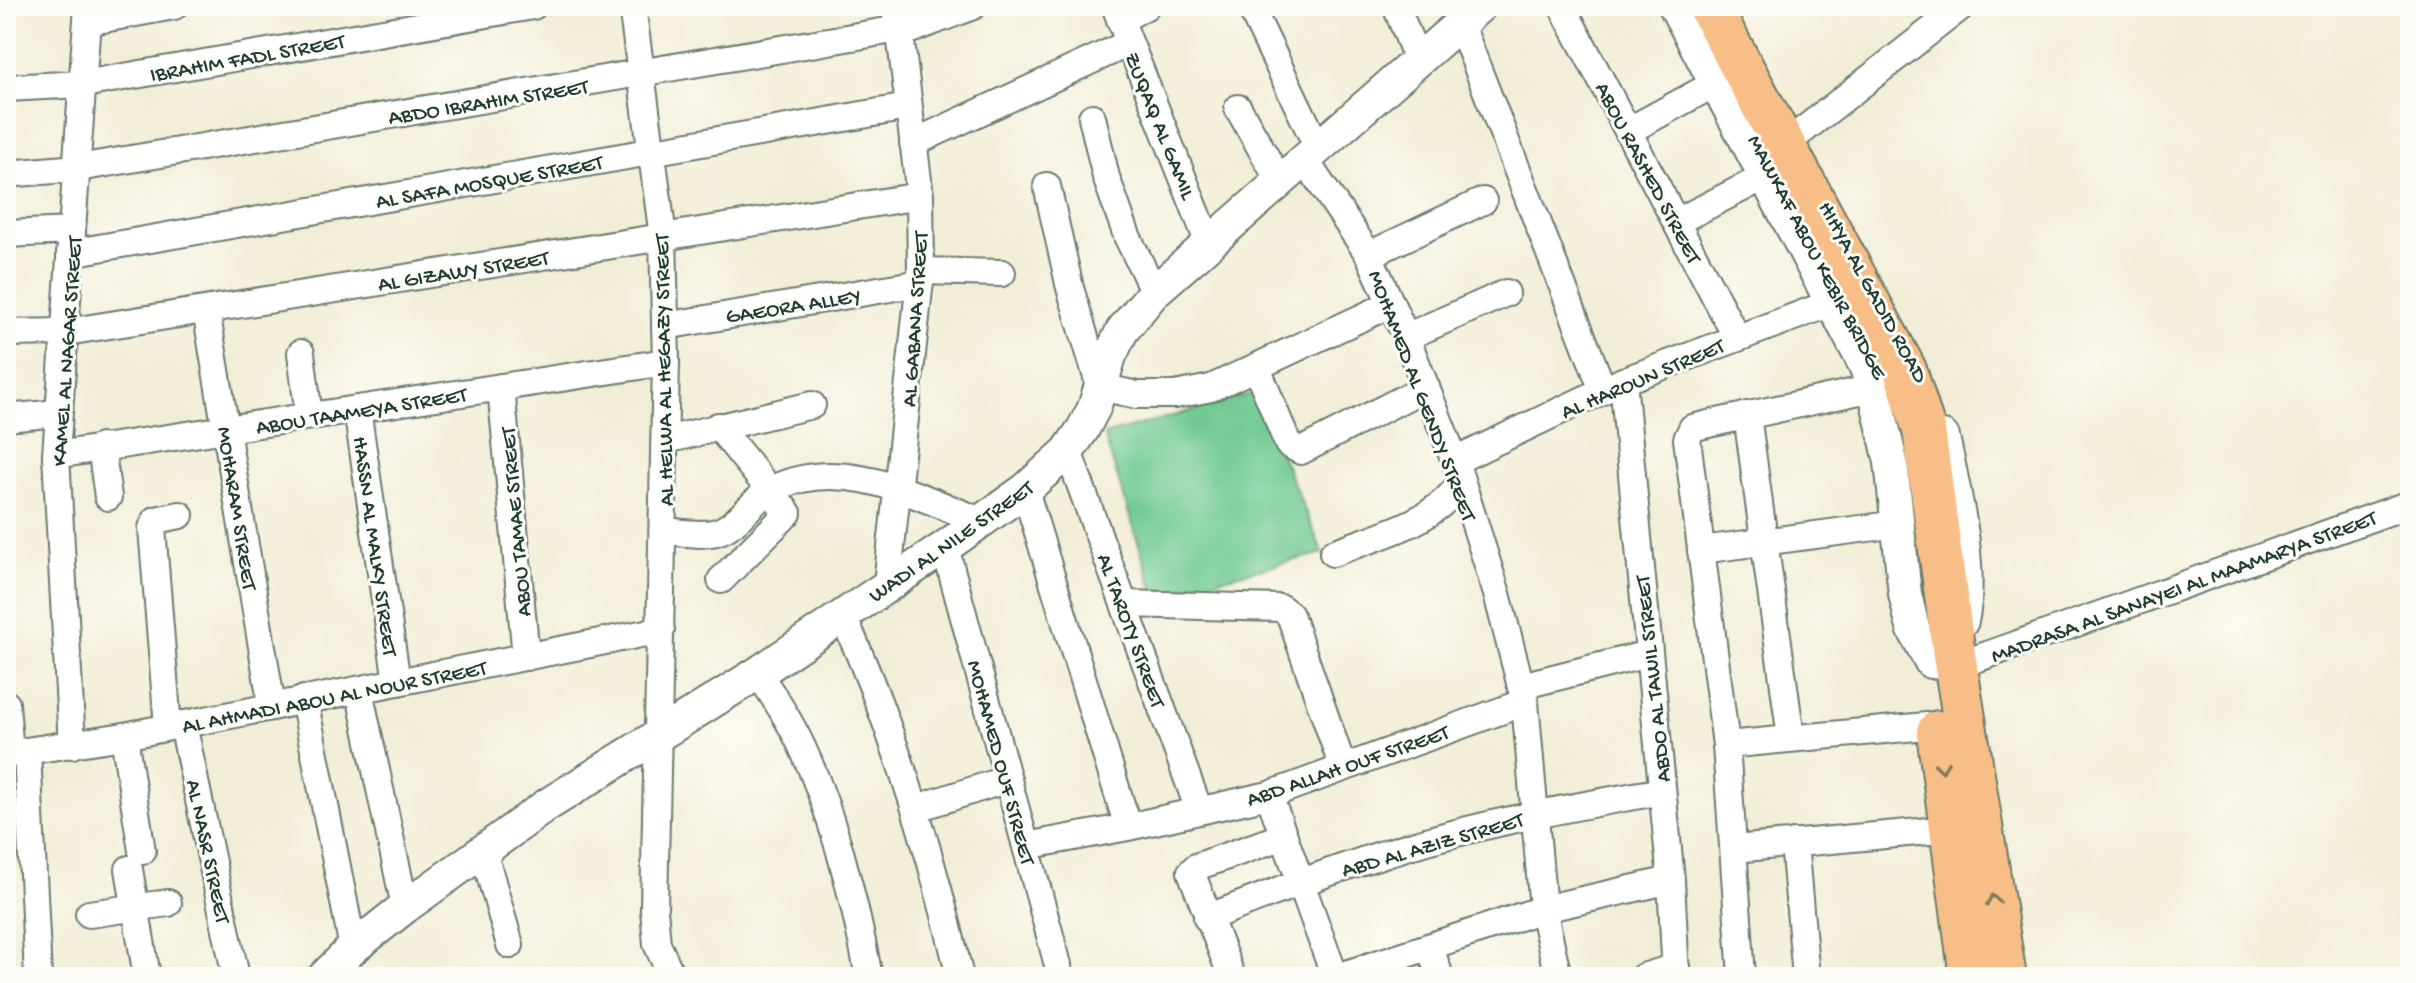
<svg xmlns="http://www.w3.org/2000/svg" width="2416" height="983" viewBox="0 0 2416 983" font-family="'Gochi Hand',sans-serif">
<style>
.pitch{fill:#71ca91;stroke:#488462;stroke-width:2}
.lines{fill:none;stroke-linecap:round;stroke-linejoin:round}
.minor-casing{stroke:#697b6d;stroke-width:30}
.tertiary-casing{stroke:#697b6d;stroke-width:36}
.primary-casing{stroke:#697b6d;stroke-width:46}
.minor{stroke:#fff;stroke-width:26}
.tertiary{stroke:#fff;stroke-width:32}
.primary{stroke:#f7be87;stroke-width:42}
.oneway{stroke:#807759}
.labels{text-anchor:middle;stroke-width:6;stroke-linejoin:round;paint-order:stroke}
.street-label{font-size:22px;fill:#1f3d34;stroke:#fdfcf7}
</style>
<rect width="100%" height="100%" fill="#fdfcf7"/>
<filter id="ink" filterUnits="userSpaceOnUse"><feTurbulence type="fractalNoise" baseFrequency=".0125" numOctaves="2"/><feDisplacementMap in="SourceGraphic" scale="16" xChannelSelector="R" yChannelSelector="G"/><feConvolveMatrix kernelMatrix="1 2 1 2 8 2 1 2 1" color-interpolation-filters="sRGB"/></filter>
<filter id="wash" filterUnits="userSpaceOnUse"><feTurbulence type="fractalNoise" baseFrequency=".006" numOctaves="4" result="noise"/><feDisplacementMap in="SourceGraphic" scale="32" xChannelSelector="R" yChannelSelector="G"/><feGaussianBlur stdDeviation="1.8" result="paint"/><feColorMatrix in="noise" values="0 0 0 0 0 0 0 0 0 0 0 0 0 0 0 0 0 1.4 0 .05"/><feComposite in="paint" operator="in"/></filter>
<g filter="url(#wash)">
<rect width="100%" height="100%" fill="#f2edd6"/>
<path class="pitch" d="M1255,393l68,160 -168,42 -51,-160z"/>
</g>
<g filter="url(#ink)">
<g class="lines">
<defs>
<g id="minor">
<path d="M632,6l31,231 3,125 -12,547 3,35 15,33"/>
<path d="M1115,6l94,238"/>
<path d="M1250,6l68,142"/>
<path d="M1396,6l22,55"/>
<path d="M1562,6l175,332"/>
<path d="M1120,20l26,-14"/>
<path d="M87,22l87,-16"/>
<path d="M1460,23l143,367"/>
<path d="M900,34l73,-28"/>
<path d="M6,88l77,-4 450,-78"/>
<path d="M1238,108l42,74"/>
<path d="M1092,117l14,60 21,59 27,56"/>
<path d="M1628,131l88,-48"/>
<path d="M1792,139l170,-133"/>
<path d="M913,143l216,-100"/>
<path d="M1305,160l64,95 37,82 49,124 42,133 28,108 18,207 15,68"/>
<path d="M6,174l72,-6 821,-139"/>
<path d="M1047,186l23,102 30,99 37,8h38l36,-7 180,-84"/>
<path d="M1676,222l90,-46"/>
<path d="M6,234l66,-3"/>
<path d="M70,253l838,-146"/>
<path d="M1369,255l114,-54"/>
<path d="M921,271l81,2"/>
<path d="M206,310l66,397"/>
<path d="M665,326l255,-43"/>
<path d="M6,333l60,-1 854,-136"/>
<path d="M1406,337l100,-44"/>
<path d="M301,353l8,63"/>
<path d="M1257,368l31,76 13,7 125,-64"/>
<path d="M1623,381l48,499 5,97"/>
<path d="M501,387l25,270"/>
<path d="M357,409l40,273"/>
<path d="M1747,415l44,323"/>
<path d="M6,418l52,-5"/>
<path d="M718,426l70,87 -67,67"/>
<path d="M666,440l146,-35"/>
<path d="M101,447l7,50"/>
<path d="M1068,451l131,359"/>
<path d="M56,455l610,-93"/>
<path d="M1455,461l168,-80 211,-79"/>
<path d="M1025,490l103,337"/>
<path d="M664,531c17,1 44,7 60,-2 18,-9 28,-29 47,-39 70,-36 144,6 210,31"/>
<path d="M945,547l113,418 1,12"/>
<path d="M1701,550l197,-26"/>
<path d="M1333,553c43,-17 104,-30 128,-72"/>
<path d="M887,584l34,-313 -1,-75 -20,-162 -6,-28"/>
<path d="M1124,604l157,4 9,7 53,153"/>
<path d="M842,614c53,117 89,238 118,363"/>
<path d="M1956,666l454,-162"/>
<path d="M758,673c16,24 32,48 44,74 32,69 53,155 67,230"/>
<path d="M1521,686l127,-32"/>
<path d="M359,690l46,217"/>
<path d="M304,699l49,249"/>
<path d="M6,704l4,50"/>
<path d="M183,724l53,253"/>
<path d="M168,727l-16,-199 4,-8 24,-5"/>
<path d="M124,736l18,115"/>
<path d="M72,745l-16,-290 32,-449"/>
<path d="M1726,745l211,-20"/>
<path d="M27,752l11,225"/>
<path d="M6,754l118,-18 537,-106"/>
<path d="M1269,795l66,182"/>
<path d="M917,808l91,-29"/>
<path d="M1794,843l12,134"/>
<path d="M1026,846l102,-19 141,-32 256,-93"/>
<path d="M1734,849l217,-20"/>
<path d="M483,850l27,95"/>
<path d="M129,869l18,108"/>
<path d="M89,914l79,-11"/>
<path d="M1207,918c69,-27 138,-53 209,-74 81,-24 164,-38 246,-53"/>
<path d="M1430,947l10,30"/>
<path d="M1232,977l-41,-105 5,-5 88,-31"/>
<path d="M1337,977l206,-68 128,-29"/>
<path d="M1643,977l33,-10"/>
<path d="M1742,977l-16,-232 -39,-306 5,-11 12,-3 169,-37"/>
</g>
<g id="tertiary">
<path d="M1675,6l190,359 12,36 14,61 14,132 8,34 18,34"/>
<path d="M1943,437c11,53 31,131 19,184"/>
<path d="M324,977l29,-29 52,-41 142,-102 211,-132 187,-126 80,-57 43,-39 15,-22 11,-21 16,-52 12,-25 32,-39 326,-286"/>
</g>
<g id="primary">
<path d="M1709,6l196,364 19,60 30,225 51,322"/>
<path d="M1938,732l33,245"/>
</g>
</defs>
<use href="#minor" class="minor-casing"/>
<use href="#tertiary" class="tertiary-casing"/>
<use href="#primary" class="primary-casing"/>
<use href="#minor" class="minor"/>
<use href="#tertiary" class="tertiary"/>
<use href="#primary" class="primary"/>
</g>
<defs><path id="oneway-chevron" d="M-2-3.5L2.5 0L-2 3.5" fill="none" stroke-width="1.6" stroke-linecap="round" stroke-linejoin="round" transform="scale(2)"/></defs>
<g class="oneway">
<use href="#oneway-chevron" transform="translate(1942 767) rotate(82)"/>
<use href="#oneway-chevron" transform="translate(1993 900) rotate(-99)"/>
</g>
</g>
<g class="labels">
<g class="street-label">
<text transform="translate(247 56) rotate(-10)" y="8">IBRAHIM FADL STREET</text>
<text transform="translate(488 100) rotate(-9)" y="8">ABDO IBRAHIM STREET</text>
<text transform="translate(1162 125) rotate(68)" y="8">ZUQAQ AL GAMIL</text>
<text transform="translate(1650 172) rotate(62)" y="8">ABOU RASHED STREET</text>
<text transform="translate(489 180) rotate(-10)" y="8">AL SAFA MOSQUE STREET</text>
<text transform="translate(1819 256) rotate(62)" y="8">MAWKAF ABOU KEBIR BRIDGE</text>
<text transform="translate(463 269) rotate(-9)" y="8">AL GIZAWY STREET</text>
<text transform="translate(1875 291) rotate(61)" y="8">HIHYA AL GADID ROAD</text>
<text transform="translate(793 304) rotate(-9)" y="8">GAEORA ALLEY</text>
<text transform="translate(913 319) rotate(-86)" y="8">AL GABANA STREET</text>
<text transform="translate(65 351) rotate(-86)" y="8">KAMEL AL NAGAR STREET</text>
<text transform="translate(662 370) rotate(-91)" y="8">AL HELWA AL HEGAZY STREET</text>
<text transform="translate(1642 377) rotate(-23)" y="8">AL HAROUN STREET</text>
<text transform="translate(1424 395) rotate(69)" y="8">MOHAMED AL GENDY STREET</text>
<text transform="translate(361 409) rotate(-9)" y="8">ABOU TAAMEYA STREET</text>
<text transform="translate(239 508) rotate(81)" y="8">MOHARAM STREET</text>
<text transform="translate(514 522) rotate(-95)" y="8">ABOU TAMAE STREET</text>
<text transform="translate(950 540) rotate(-35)" y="8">WADI AL NILE STREET</text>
<text transform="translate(377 546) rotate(82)" y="8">HASSN AL MALKY STREET</text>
<text transform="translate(2183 585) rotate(-20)" y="8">MADRASA AL SANAYEI AL MAAMARYA STREET</text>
<text transform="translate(1133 630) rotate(70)" y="8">AL TAROTY STREET</text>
<text transform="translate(1651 679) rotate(-96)" y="8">ABDO AL TAWIL STREET</text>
<text transform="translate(334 695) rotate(-11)" y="8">AL AHMADI ABOU AL NOUR STREET</text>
<text transform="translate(1003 762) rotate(75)" y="8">MOHAMED OUF STREET</text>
<text transform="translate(1347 764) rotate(-19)" y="8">ABD ALLAH OUF STREET</text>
<text transform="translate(1432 843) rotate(-16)" y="8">ABD AL AZIZ STREET</text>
<text transform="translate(210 851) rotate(78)" y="8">AL NASR STREET</text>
</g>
</g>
<rect width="2416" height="983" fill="none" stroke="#fdfcf7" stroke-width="32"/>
</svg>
